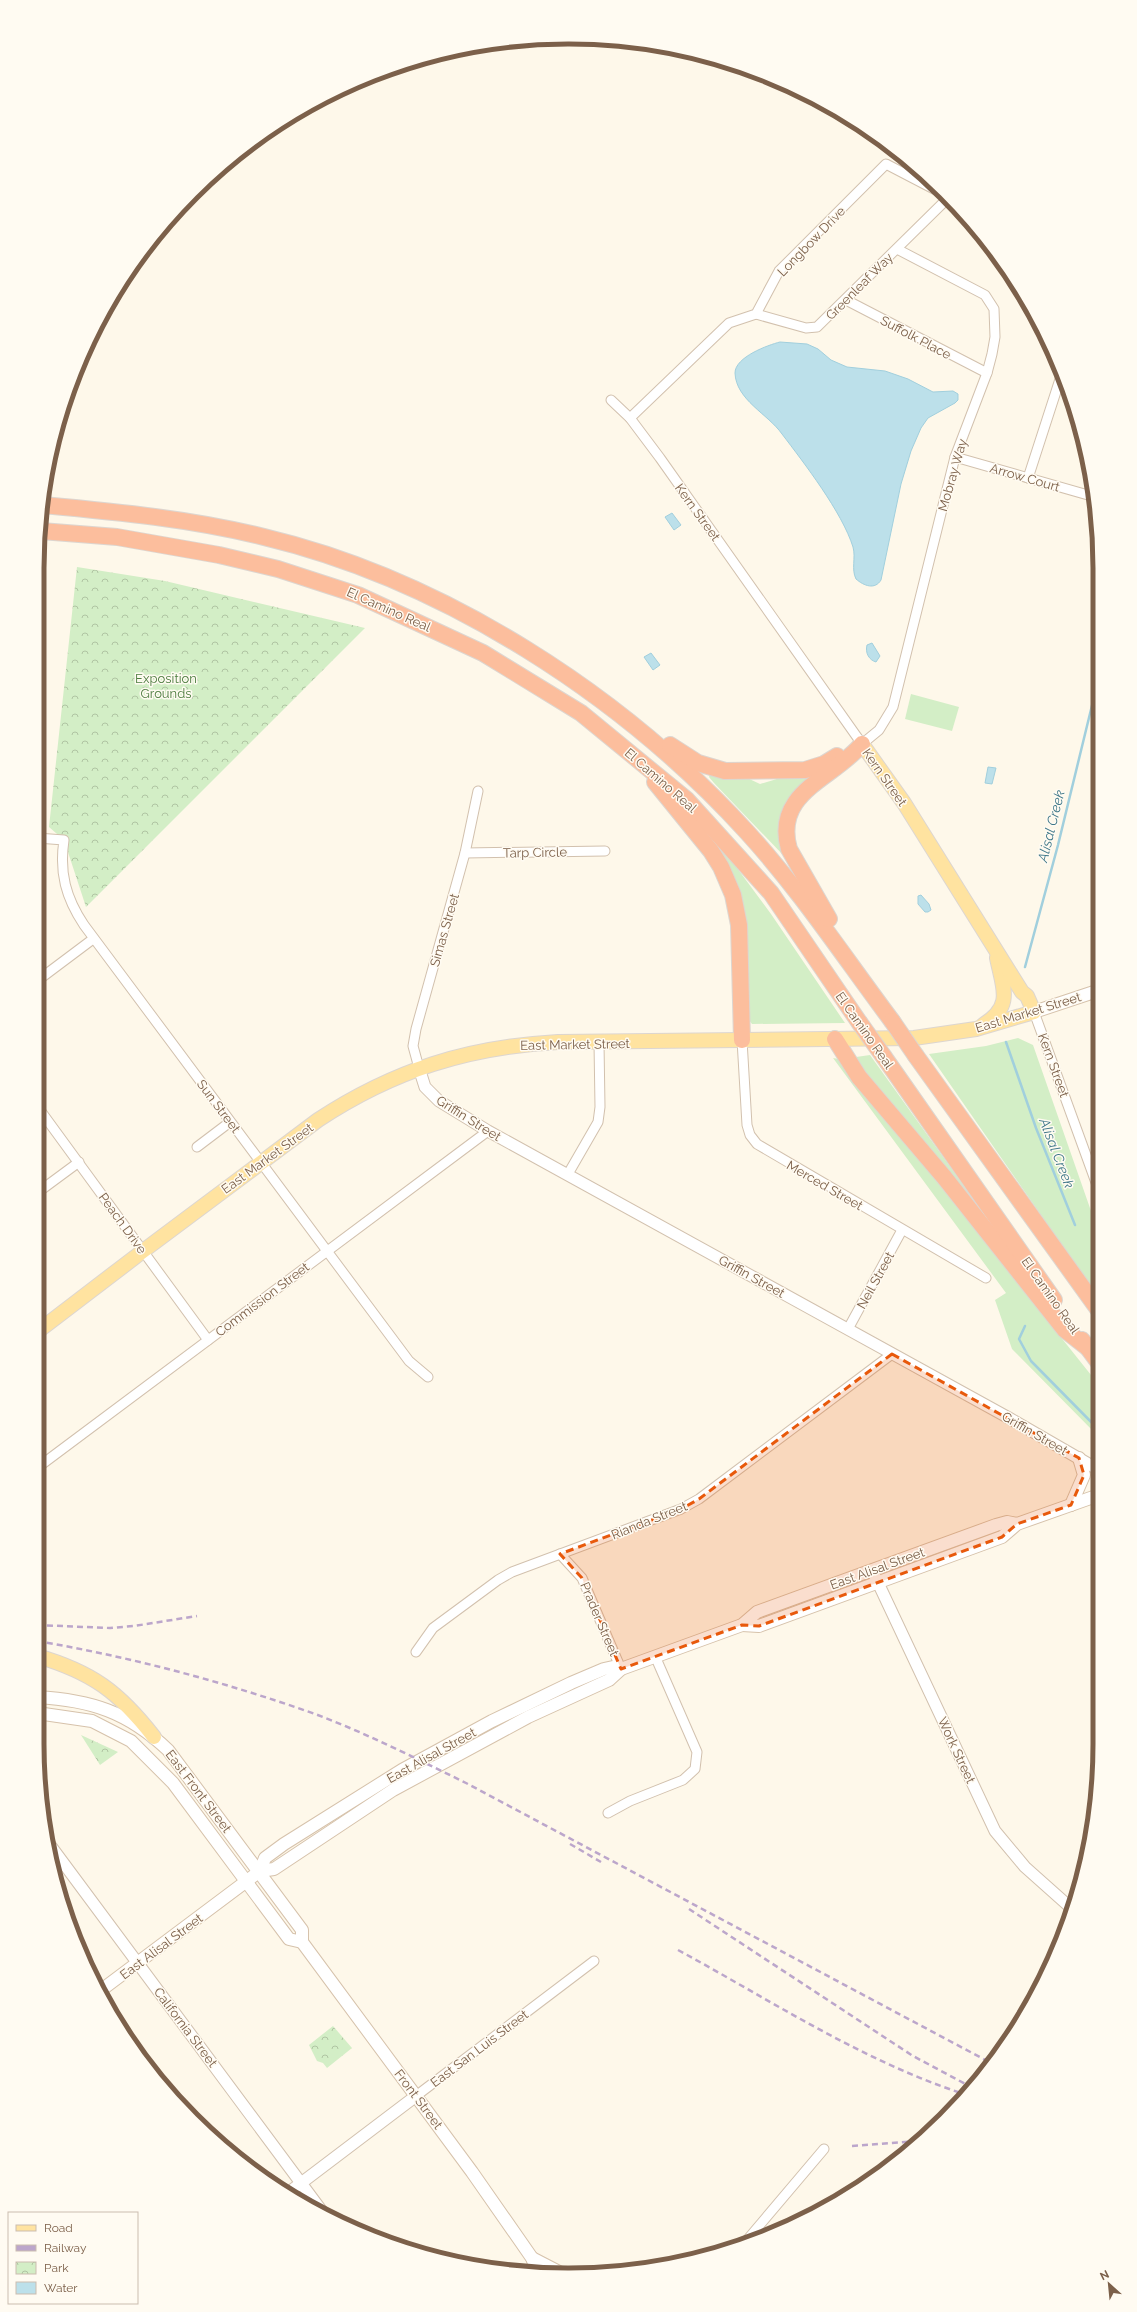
<svg xmlns="http://www.w3.org/2000/svg" width="1137" height="2312" viewBox="0 0 1137 2312" font-family="Raleway,sans-serif">
<style>
.grass{fill:#d3eec6}
.park{fill:url(#park-crowns)}
.water{fill:#bce0ea;stroke:#a1cfdd}
.lines{fill:none;stroke-linecap:round;stroke-linejoin:round}
.stream{stroke:#a1cfdd;stroke-width:2.5}
.minor-casing{stroke:#d2c1ae;stroke-width:11}
.tertiary-casing{stroke:#d2c1ae;stroke-width:13}
.secondary-casing{stroke:#d6c2ab;stroke-width:14}
.primary-casing{stroke:#ddd6d0;stroke-width:16}
.motorway-casing{stroke:#ddd6d0;stroke-width:18}
.minor{stroke:#fff;stroke-width:9}
.tertiary{stroke:#fff;stroke-width:11}
.secondary{stroke:#fff;stroke-width:12}
.primary{stroke:#ffe3a0;stroke-width:14}
.motorway{stroke:#fcbe9d;stroke-width:16}
.rail{stroke:#bca6cb;stroke-width:2.5;stroke-dasharray:6 4;stroke-linecap:butt}
.motorway-bridge-casing{stroke:#ddd6d0;stroke-width:18;stroke-linecap:butt}
.motorway-bridge{stroke:#fcbe9d;stroke-width:16}
.marked{fill:#e8590c;fill-opacity:0.2;stroke:#e8590c;stroke-width:3;stroke-dasharray:8 5;stroke-linejoin:round}
.labels{text-anchor:middle;stroke-width:3;stroke-linejoin:round;paint-order:stroke}
.street-label{font-size:13px;fill:#7c604a;stroke:#fffbf2}
.park-label{font-size:13px;fill:#4c7c3e;stroke:#fffbf2}
.water-label{font-size:14px;font-style:italic;fill:#3f7789;stroke:#fffbf2}
.rim{fill:none;stroke:#7c604a;stroke-width:5}
</style>
<defs>
<pattern id="park-crowns" width="20" height="18" patternUnits="userSpaceOnUse"><rect width="20" height="18" fill="#d3eec6"/><path d="M2 6a3 3 0 1 1 6 0M12 15a3 3 0 1 1 6 0" fill="none" stroke="#b0c4a3"/></pattern>
</defs>
<rect width="100%" height="100%" fill="#fef8ea"/>
<g class="grass">
<path d="M911,694l48,13 -7,24 -47,-12z"/>
<path d="M710,773l33,3 17,8 30,-9h20l2,3c-36,23 -29,40 -28,78l-70,-73 -5,-6z"/>
<path d="M720,845l51,69 74,109 -93,1 -3,-4 -2,-79 -33,-91z"/>
<path d="M1018,1038l15,7 65,186v66l-169,-243 57,-8z"/>
<path d="M870,1055l109,152 -3,4 -118,-147 -2,-7z"/>
<path d="M833,1058l6,1 260,326v52l-87,-88 -17,-49 11,-7z"/>
</g>
<g class="park">
<path d="M77,567l88,14 200,47 -279,279 -22,-67 -15,-13z"/>
<path d="M81,1735l37,17 -18,13z"/>
<path d="M333,2026l19,22 -25,20 -4,-5 -6,-2 -8,-16z"/>
</g>
<g class="water">
<path d="M780,342l27,2 11,5 13,11 16,7 38,4 23,8 25,13 20,-1 5,3v6l-3,3 -27,15 -7,10 -10,23 -10,33 -20,96c-6,10 -17,6 -25,-1 -5,-10 0,-21 -3,-32 -11,-35 -49,-84 -71,-113 -14,-20 -46,-34 -47,-61 0,-16 33,-28 45,-31z"/>
<path d="M672,513l9,12 -7,5 -9,-13z"/>
<path d="M872,643l8,13 -4,6c-7,-2 -11,-9 -9,-17z"/>
<path d="M651,653l9,12 -7,5 -9,-13z"/>
<path d="M988,767l8,1 -4,16 -7,-1z"/>
<path d="M921,895l8,9 2,6 -3,2h-3l-7,-8v-8z"/>
</g>
<g class="lines">
<g class="stream">
<path d="M1025,967l33,-122 38,-156"/>
<path d="M1006,1042l30,86 39,97"/>
<path d="M1025,1326l-6,13 12,22 68,69"/>
</g>
<defs>
<g id="minor">
<path d="M846,300l141,73"/>
<path d="M756,314l50,14 11,-1 129,-127"/>
<path d="M611,400l19,18 30,40 202,286 17,-14 14,-23 62,-250 32,-84 5,-19 3,-17 -1,-28 -9,-14 -88,-46"/>
<path d="M630,418l99,-95 27,-9 23,-43 107,-107 48,25"/>
<path d="M955,457l140,40"/>
<path d="M1028,478l34,-105"/>
<path d="M37,838l27,2c-5,33 2,58 20,85l325,436 19,16"/>
<path d="M465,853l140,-2"/>
<path d="M37,981l56,-42"/>
<path d="M1034,1012l64,176"/>
<path d="M742,1040l5,85 3,10 7,9 229,134"/>
<path d="M419,1068l-6,-22 3,-17 49,-176 13,-62"/>
<path d="M37,1106l171,234"/>
<path d="M197,1147l33,-25"/>
<path d="M568,1174l30,-52 2,-15 -1,-64"/>
<path d="M37,1193l42,-31"/>
<path d="M848,1329l54,-99"/>
<path d="M37,1468l451,-337"/>
<path d="M560,1554l22,24 39,91"/>
<path d="M416,1652l17,-24 65,-48 14,-8 169,-63 18,-10 193,-145"/>
<path d="M608,1813l22,-12 53,-21 12,-11 2,-17 -42,-96"/>
<path d="M416,2096l178,-135"/>
<path d="M742,2246l82,-97"/>
</g>
<g id="tertiary">
<path d="M419,1068l6,19 14,14 49,30 521,287 90,52"/>
<path d="M872,1570l123,261 30,36 46,41"/>
<path d="M47,1841l277,373"/>
<path d="M288,2193l128,-97"/>
</g>
<g id="secondary">
<path d="M1034,1012l63,-21"/>
<path d="M1071,1505l13,-30 -5,-17"/>
<path d="M742,1625l17,1 243,-89 15,-13 82,-29"/>
<path d="M37,1697c54,3 91,15 131,53l134,180v12l170,230 60,86 6,16"/>
<path d="M37,1713l55,8 39,20 42,42 116,156 13,3"/>
<path d="M260,1871l5,-13 19,-14 118,-74 90,-49 79,-38 33,-14 9,-2 8,2"/>
<path d="M100,1991l160,-120 14,-2 119,-79 135,-73 81,-37 12,-11 121,-44 15,-13 239,-87 11,-3 10,2"/>
<path d="M532,2258l29,15"/>
</g>
<g id="primary">
<path d="M983,1025c31,-19 20,-37 14,-67"/>
<path d="M37,1332l106,-81 175,-131c76,-50 150,-73 240,-78l356,-4 62,-9 58,-17 -7,-16 -5,-4 -118,-189 -42,-59"/>
<path d="M37,1656c55,16 82,36 117,81"/>
</g>
<g id="motorway">
<path d="M43,505c75,7 149,14 221,32 180,43 358,158 482,294 54,59 98,126 146,190"/>
<path d="M41,531l76,6 102,18 59,14 80,26 125,58 98,60 106,87 84,93 88,129"/>
<path d="M670,745l28,18 27,8 80,-1 19,-6 13,-8"/>
<path d="M655,782l56,69 10,16 12,28 6,30 3,115"/>
<path d="M829,919l-40,-70c-16,-57 44,-70 73,-105"/>
<path d="M835,1039l24,38 85,100 121,153 23,18"/>
<path d="M916,1056l182,253"/>
<path d="M884,1057l170,243"/>
<path d="M1082,1340l17,23"/>
</g>
</defs>
<use href="#minor" class="minor-casing"/>
<use href="#tertiary" class="tertiary-casing"/>
<use href="#secondary" class="secondary-casing"/>
<use href="#primary" class="primary-casing"/>
<use href="#motorway" class="motorway-casing"/>
<use href="#minor" class="minor"/>
<use href="#tertiary" class="tertiary"/>
<use href="#secondary" class="secondary"/>
<use href="#primary" class="primary"/>
<use href="#motorway" class="motorway"/>
<g class="rail">
<path d="M37,1625l73,3 24,-2 63,-10"/>
<path d="M37,1641c94,16 188,41 278,73 51,19 102,45 151,69l525,280"/>
<path d="M570,1844l31,18"/>
<path d="M689,1909l224,147 60,32"/>
<path d="M678,1950c94,51 186,112 289,145"/>
<path d="M852,2146l66,-5"/>
</g>
<defs>
<g id="motorway-bridge">
<path d="M892,1021l24,35"/>
<path d="M859,1022l25,35"/>
</g>
</defs>
<use href="#motorway-bridge" class="motorway-bridge-casing"/>
<use href="#motorway-bridge" class="motorway-bridge"/>
</g>
<path class="marked" d="M892,1354l187,104 5,17 -13,30 -54,19 -15,13 -243,89 -17,-1 -121,44 -39,-91 -22,-24 121,-45 18,-10z"/>
<g class="labels">
<g class="street-label">
<text transform="translate(811 241) rotate(-46)" y="5">Longbow Drive</text>
<text transform="translate(859 286) rotate(-45)" y="5">Greenleaf Way</text>
<text transform="translate(916 337) rotate(28)" y="5">Suffolk Place</text>
<text transform="translate(952 475) rotate(-74)" y="5">Mobray Way</text>
<text transform="translate(1025 477) rotate(16)" y="5">Arrow Court</text>
<text transform="translate(698 512) rotate(54)" y="5">Kern Street</text>
<text transform="translate(389 609) rotate(24)" y="5">El Camino Real</text>
<text transform="translate(885 777) rotate(55)" y="5">Kern Street</text>
<text transform="translate(661 780) rotate(41)" y="5">El Camino Real</text>
<text transform="translate(535 852) rotate(-1)" y="5">Tarp Circle</text>
<text transform="translate(444 930) rotate(-74)" y="5">Simas Street</text>
<text transform="translate(1028 1012) rotate(-17)" y="5">East Market Street</text>
<text transform="translate(865 1030) rotate(55)" y="5">El Camino Real</text>
<text transform="translate(575 1044) rotate(-1)" y="5">East Market Street</text>
<text transform="translate(1054 1065) rotate(70)" y="5">Kern Street</text>
<text transform="translate(219 1106) rotate(53)" y="5">Sun Street</text>
<text transform="translate(469 1118) rotate(32)" y="5">Griffin Street</text>
<text transform="translate(267 1158) rotate(-36)" y="5">East Market Street</text>
<text transform="translate(825 1185) rotate(30)" y="5">Merced Street</text>
<text transform="translate(123 1223) rotate(54)" y="5">Peach Drive</text>
<text transform="translate(752 1276) rotate(29)" y="5">Griffin Street</text>
<text transform="translate(875 1280) rotate(-61)" y="5">Neil Street</text>
<text transform="translate(1051 1295) rotate(55)" y="5">El Camino Real</text>
<text transform="translate(262 1299) rotate(-37)" y="5">Commission Street</text>
<text transform="translate(1035 1433) rotate(30)" y="5">Griffin Street</text>
<text transform="translate(649 1520) rotate(-22)" y="5">Rianda Street</text>
<text transform="translate(877 1568) rotate(-20)" y="5">East Alisal Street</text>
<text transform="translate(600 1619) rotate(67)" y="5">Prader Street</text>
<text transform="translate(957 1750) rotate(65)" y="5">Work Street</text>
<text transform="translate(431 1755) rotate(-29)" y="5">East Alisal Street</text>
<text transform="translate(199 1791) rotate(53)" y="5">East Front Street</text>
<text transform="translate(161 1946) rotate(-37)" y="5">East Alisal Street</text>
<text transform="translate(186 2027) rotate(53)" y="5">California Street</text>
<text transform="translate(479 2048) rotate(-37)" y="5">East San Luis Street</text>
<text transform="translate(419 2099) rotate(53)" y="5">Front Street</text>
</g>
<g class="park-label">
<text x="166" y="683">Exposition<tspan x="166" dy="15">Grounds</tspan></text>
</g>
<g class="water-label">
<text transform="translate(1051 826) rotate(-76)" y="5">Alisal Creek</text>
<text transform="translate(1057 1153) rotate(69)" y="5">Alisal Creek</text>
</g>
</g>
<path d="M0 0H1137V2312H0ZM568 44H569A524 524 0 0 1 1093 568V1744A524 524 0 0 1 569 2268H568A524 524 0 0 1 44 1744V568A524 524 0 0 1 568 44Z" fill="#fffbf2" fill-rule="evenodd"/>
<path class="rim" d="M568 44H569A524 524 0 0 1 1093 568V1744A524 524 0 0 1 569 2268H568A524 524 0 0 1 44 1744V568A524 524 0 0 1 568 44Z"/>
<rect x="8" y="2212" width="130" height="92" fill="#fffbf2" stroke="#cbbdaf"/>
<rect x="16" y="2225" width="20" height="6" fill="#ffe3a0" stroke="#cbbdaf"/>
<text x="44" y="2232" font-size="12" fill="#7c604a">Road</text>
<rect x="16" y="2245" width="20" height="6" fill="#bca6cb" stroke="#cbbdaf"/>
<text x="44" y="2252" font-size="12" fill="#7c604a">Railway</text>
<rect x="16" y="2262" width="20" height="12" fill="url(#park-crowns)" stroke="#cbbdaf"/>
<text x="44" y="2272" font-size="12" fill="#7c604a">Park</text>
<rect x="16" y="2282" width="20" height="12" fill="#bce0ea" stroke="#cbbdaf"/>
<text x="44" y="2292" font-size="12" fill="#7c604a">Water</text>
<g transform="translate(1109 2284) rotate(333)" stroke="#fffbf2" stroke-width="3" paint-order="stroke">
<path d="M0-3L7 15L0 10L-7 15Z" fill="#7c604a"/>
<text y="-6" font-size="11" font-weight="bold" text-anchor="middle" fill="#7c604a">N</text>
</g>
</svg>
